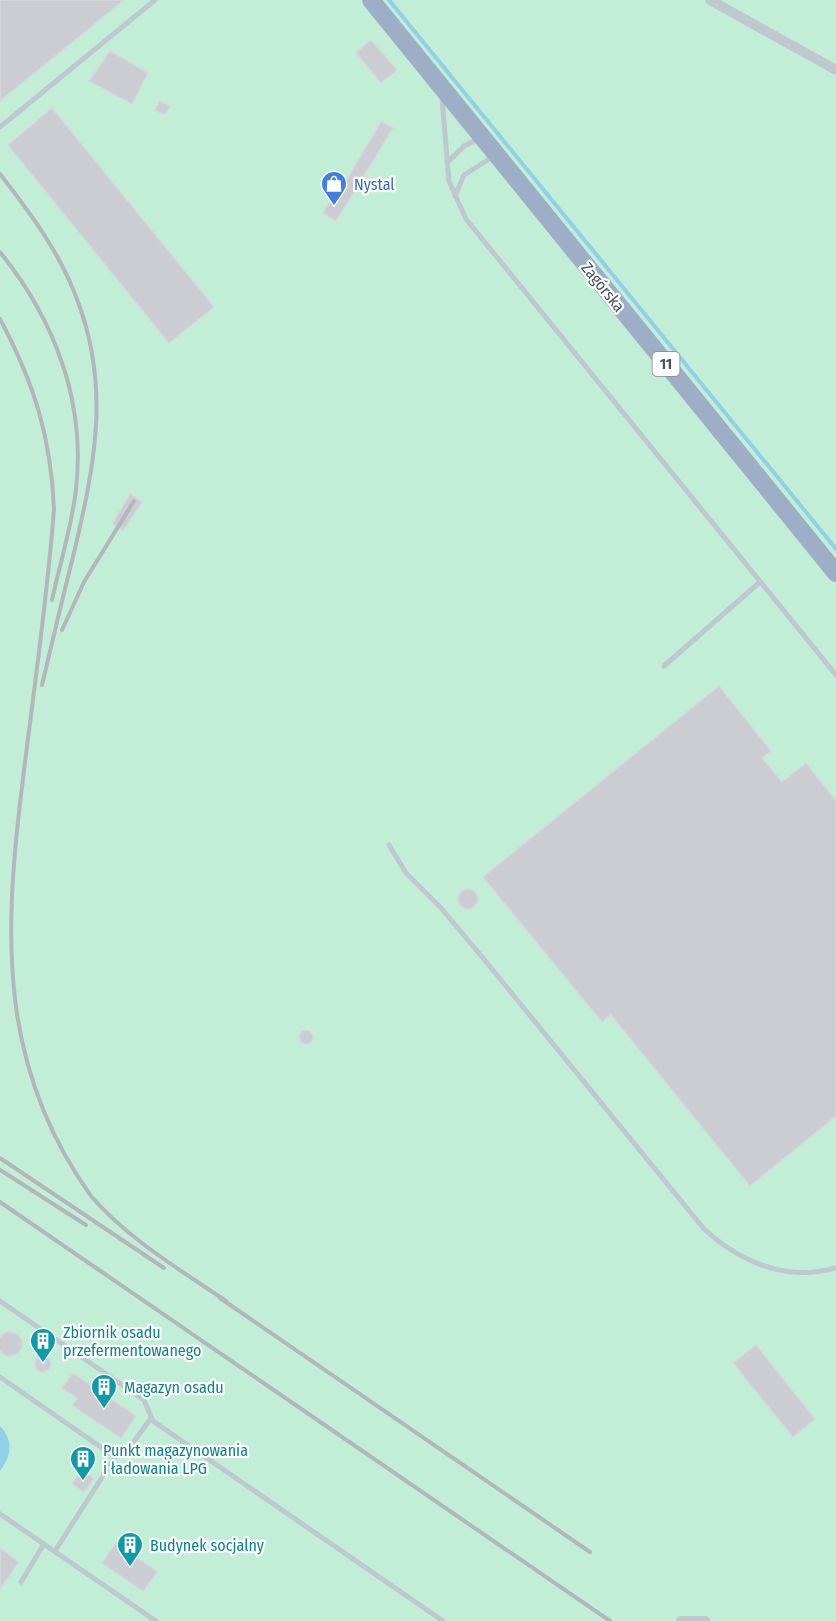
<svg xmlns="http://www.w3.org/2000/svg" width="836" height="1621" font-family="'Fira Sans Condensed',sans-serif">
	<rect width="100%" height="100%" fill="#f3f1f1"/>
	<!-- green -->
	<rect fill="#c2eed7" x="0" y="0" width="836" height="1621"/>
	<!-- water -->
	<path fill="#91d0e9" d="M0,1426C14,1440 11,1457 0,1471Z"/>
	<g fill="none" stroke-linecap="round" stroke-linejoin="round">
		<!-- stream -->
		<path stroke="#91d0e9" stroke-width="4" d="M389,0L836,549"/>
	</g>
	<!-- building -->
	<g fill="#cbcdd3" stroke="#d5d7dc" stroke-width="1.5">
		<path d="M0,0H124L0,101Z"/>
		<path d="M371,40L397,70L381,83L356,53Z"/>
		<path d="M110,51L148,73L132,104L89,81Z"/>
		<path d="M160,101L170,106L165,115L155,110Z"/>
		<path d="M52,108L214,307L169,343L8,145Z"/>
		<path d="M381,122L393,128L336,221L323,213L337,189L340,191Z"/>
		<path d="M130,494L142,502L123,531L112,524Z"/>
		<path d="M719,686L771,751L762,758L782,782L806,763L836,801V1116L750,1186L611,1015L602,1022L483,877Z"/>
		<circle cx="468" cy="899" r="10"/>
		<circle cx="306" cy="1037" r="7"/>
		<circle cx="10" cy="1344" r="12"/>
		<path d="M756,1345L815,1419L793,1437L733,1363Z"/>
		<circle cx="43" cy="1364" r="8"/>
		<path d="M73,1373L136,1416L121,1438L72,1405L77,1398L62,1388Z"/>
		<path d="M82,1470L94,1479L84,1492L72,1484Z"/>
		<path d="M116,1543L157,1572L143,1591L102,1563Z"/>
		<path d="M0,1548L19,1562L0,1589Z"/>
	</g>
	<g fill="none" stroke-linecap="round" stroke-linejoin="round">
		<!-- service -->
		<g stroke="#bfc7cf" stroke-width="5">
			<path d="M442,98L449,181L466,219L836,675"/>
			<path d="M0,127L155,0"/>
			<path d="M447,163L464,146L478,139"/>
			<path d="M455,196L464,175L494,156"/>
			<path d="M664,666L760,582"/>
			<path d="M389,845L406,873L441,908L483,958L704,1229C740,1262 787,1282 836,1268"/>
			<path d="M0,1301L144,1400L153,1421L443,1621"/>
			<path d="M0,1377L115,1457L55,1551"/>
			<path d="M115,1457L125,1454L151,1418"/>
			<path d="M0,1514L156,1621"/>
			<path d="M21,1582L44,1544"/>
		</g>
		<!-- minor -->
		<g stroke="#bfc7cf" stroke-width="10">
			<path d="M710,0L836,70"/>
			<path d="M681,1621H705"/>
		</g>
		<!-- trunk -->
		<path stroke="#9eaec6" stroke-width="18" d="M371,0L836,573"/>
		<!-- rail -->
		<g stroke="#b3b6bb" stroke-width="4">
			<path d="M0,174C31,214 61,254 78,302C111,390 94,468 73,557C62,600 52,643 42,685"/>
			<path d="M0,252C54,319 86,401 76,489C72,526 60,563 52,600"/>
			<path d="M0,319C34,383 51,437 54,509C47,602 33,695 22,787C3,939 0,1069 91,1196C128,1239 179,1269 226,1301"/>
			<path d="M62,630L84,582L134,501"/>
			<path d="M0,1158L164,1268"/>
			<path d="M0,1170L86,1225"/>
			<path d="M0,1202L610,1621"/>
			<path d="M220,1298L590,1552"/>
		</g>
	</g>
	<!-- icons -->
	<defs>
		<symbol id="shop-pin" viewBox="-11 -11 22 30"><path d="M0 17L-7.5 6A9.5 9.5 0 1 1 7.5 6Z" fill="#3f7fe0" stroke="#fff"/><path d="M-5-2.5h2.3a2.7 3.5 0 0 1 5.4 0H5L5.5 6h-11ZM-1.5-2.5h3a1.5 2.3 0 0 0-3 0Z" fill="#fff"/></symbol>
		<symbol id="building-pin" viewBox="-11 -11 22 30"><path d="M0 17L-7.5 6A9.5 9.5 0 1 1 7.5 6Z" fill="#0f9aa8" stroke="#fff"/><path d="M-4-6H4V6H1V3H-1V6H-4ZM-2.5-4.3h1.7v1.8h-1.7ZM.8-4.3h1.7v1.8H.8ZM-2.5-1h1.7V.8h-1.7ZM.8-1h1.7V.8H.8Z" fill="#fff"/></symbol>
	</defs>
	<g fill-rule="evenodd">
		<use href="#shop-pin" x="319" y="169" width="30" height="40"/>
		<use href="#building-pin" x="28" y="1326" width="30" height="40"/>
		<use href="#building-pin" x="89" y="1372" width="30" height="40"/>
		<use href="#building-pin" x="68" y="1444" width="30" height="40"/>
		<use href="#building-pin" x="115" y="1530" width="30" height="40"/>
	</g>
	<g text-anchor="middle" dominant-baseline="central" stroke-width="4.5" stroke-linejoin="round" paint-order="stroke">
		<!-- shield labels -->
		<rect fill="#fff" stroke="#80878e" stroke-width="1.5" x="652.5" y="352" width="27" height="24" rx="4.5"/>
		<g font-size="15" font-weight="bold" fill="#49535e">
			<text x="666" y="364">11</text>
		</g>
		<!-- shop labels -->
		<g font-size="16" fill="#366cbe" stroke="#fff" text-anchor="start">
			<text x="354" y="184">Nystal</text>
		</g>
		<!-- street labels -->
		<g font-size="16" fill="#49535e" stroke="#fff">
			<text transform="translate(603 287) rotate(51)">Zagórska</text>
		</g>
		<!-- culture labels -->
		<g font-size="16" fill="#0d838f" stroke="#fff" text-anchor="start">
			<text x="63" y="1332">Zbiornik osadu<tspan x="63" dy="18">przefermentowanego</tspan></text>
			<text x="124" y="1387">Magazyn osadu</text>
			<text x="103" y="1450">Punkt magazynowania<tspan x="103" dy="18">i ładowania LPG</tspan></text>
			<text x="150" y="1545">Budynek socjalny</text>
		</g>
	</g>
</svg>
